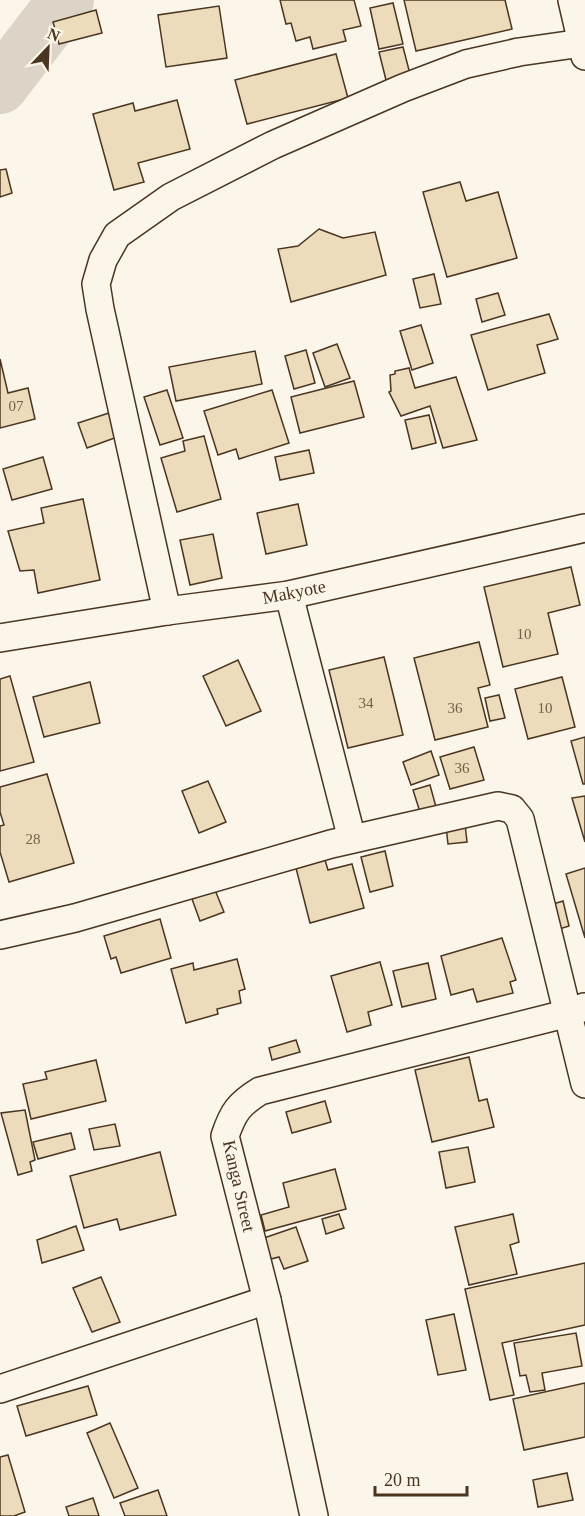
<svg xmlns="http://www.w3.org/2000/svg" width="585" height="1516" font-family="Georgia,serif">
	<rect width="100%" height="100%" fill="#fbf6e9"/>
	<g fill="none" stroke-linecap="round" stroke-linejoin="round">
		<!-- river -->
		<path stroke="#dcd4c6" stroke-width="56" d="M0,86L66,0"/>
	</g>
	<!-- building -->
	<g fill="#ecdcbc" stroke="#4a3520" stroke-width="1.5">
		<path d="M280,0H354L361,26L343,30L346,41L313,49L310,37L296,41L291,23L286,24Z"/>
		<path d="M404,0H505L512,29L416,51Z"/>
		<path d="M393,3L403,44L379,49L370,8Z"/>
		<path d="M219,6L227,58L166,67L158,15Z"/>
		<path d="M96,10L102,33L59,44L53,22Z"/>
		<path d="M403,47L410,74L386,80L379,52Z"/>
		<path d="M336,54L348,98L247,124L235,80Z"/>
		<path d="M177,100L190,149L138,163L144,182L114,190L93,114L133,103L135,111Z"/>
		<path d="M6,169L12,193L0,197V170Z"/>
		<path d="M460,182L466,201L498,192L517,258L447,277L423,192Z"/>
		<path d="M319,229L343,238L375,232L386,275L291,302L278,249L298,246Z"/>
		<path d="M434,274L441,304L420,308L413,279Z"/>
		<path d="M498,293L505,315L482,322L476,299Z"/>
		<path d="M549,314L558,339L537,345L545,373L488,390L471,335Z"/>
		<path d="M421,325L433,363L412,370L400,331Z"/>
		<path d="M337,344L350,378L325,387L313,353Z"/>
		<path d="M306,350L315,383L294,389L285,356Z"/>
		<path d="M255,351L262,384L176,401L169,367Z"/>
		<path d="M0,359L8,393L28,388L35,419L0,428Z"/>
		<path d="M409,368L415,388L456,377L477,440L443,448L430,406L401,416L389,392L391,391L390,375L395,374V371Z"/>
		<path d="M354,381L364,417L300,433L291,397Z"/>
		<path d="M167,390L183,438L160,445L144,397Z"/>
		<path d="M272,390L289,443L239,459L236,449L218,455L204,411Z"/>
		<path d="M112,412L120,436L87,448L78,423Z"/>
		<path d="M429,415L436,443L412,449L405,420Z"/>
		<path d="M204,436L221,499L177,512L161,458L185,451L183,441Z"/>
		<path d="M309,450L314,473L280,480L275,457Z"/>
		<path d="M43,457L52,489L12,500L3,469Z"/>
		<path d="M83,499L100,580L38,593L34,570L20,571L8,531L44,523L41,508Z"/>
		<path d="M298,504L307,545L266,554L257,513Z"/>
		<path d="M213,534L222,578L190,585L180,540Z"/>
		<path d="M571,567L580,605L548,613L558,654L503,667L484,587Z"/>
		<path d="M479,642L490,685L478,688L488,727L435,740L414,658Z"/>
		<path d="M384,657L403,735L348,748L329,670Z"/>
		<path d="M238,660L261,711L226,726L203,676Z"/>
		<path d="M10,676L34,762L0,771V679Z"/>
		<path d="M562,677L575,727L528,739L515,689Z"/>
		<path d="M90,682L100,723L44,737L33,697Z"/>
		<path d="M499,695L505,718L490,721L485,698Z"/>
		<path d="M585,737V784H583L571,741Z"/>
		<path d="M474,747L484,780L450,789L440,757Z"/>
		<path d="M431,751L439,775L411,785L403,762Z"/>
		<path d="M47,774L74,863L9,882L0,852V826L4,825L0,812V787Z"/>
		<path d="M208,781L226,822L199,833L182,791Z"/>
		<path d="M430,785L436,807L420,812L413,790Z"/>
		<path d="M585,796V842L572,798Z"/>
		<path d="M465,824L467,842L448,844L446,826Z"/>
		<path d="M385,851L393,886L370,892L361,857Z"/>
		<path d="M325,860L328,870L352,864L364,908L310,923L296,868Z"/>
		<path d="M585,868V938L566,874Z"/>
		<path d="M215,890L224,912L200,921L192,899Z"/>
		<path d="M563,901L569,926L556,930L550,905Z"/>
		<path d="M160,919L171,958L121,973L116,957L111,959L104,936Z"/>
		<path d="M502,938L516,980L510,982L513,993L477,1002L473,989L451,995L441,956Z"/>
		<path d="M237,959L245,989L239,991L241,1003L217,1009L218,1014L186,1023L171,969L193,963L194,970Z"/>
		<path d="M380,962L392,1005L368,1012L371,1025L347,1032L331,976Z"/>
		<path d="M428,963L436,999L402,1007L393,971Z"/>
		<path d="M296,1040L300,1052L272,1060L269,1048Z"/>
		<path d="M469,1057L479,1101L487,1099L494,1127L432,1142L415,1070Z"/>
		<path d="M96,1060L106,1101L31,1119L23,1084L47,1079L45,1072Z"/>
		<path d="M325,1101L331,1122L292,1133L286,1112Z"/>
		<path d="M25,1110L35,1160L30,1162L32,1171L18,1175L1,1113Z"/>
		<path d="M115,1124L120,1146L94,1150L89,1129Z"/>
		<path d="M71,1133L75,1149L38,1159L33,1142Z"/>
		<path d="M468,1147L475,1182L446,1188L439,1152Z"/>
		<path d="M160,1152L176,1215L120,1230L117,1219L84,1228L70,1176Z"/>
		<path d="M335,1169L346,1209L265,1231L261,1215L289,1207L283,1183Z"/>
		<path d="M339,1214L344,1228L326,1234L322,1219Z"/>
		<path d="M513,1214L519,1242L510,1245L517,1274L469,1285L455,1227Z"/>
		<path d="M76,1226L84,1250L42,1263L37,1240Z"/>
		<path d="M296,1227L308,1261L284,1269L279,1257L271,1259L264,1238Z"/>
		<path d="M585,1263V1325L502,1343L514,1395L490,1400L465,1289Z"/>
		<path d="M101,1277L120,1322L92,1332L73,1288Z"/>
		<path d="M454,1314L466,1370L438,1375L426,1320Z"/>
		<path d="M576,1333L582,1366L542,1373L545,1390L530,1392L526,1375L520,1376L514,1343Z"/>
		<path d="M585,1383V1437L524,1450L513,1399Z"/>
		<path d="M88,1386L97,1415L26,1436L17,1406Z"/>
		<path d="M110,1423L138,1488L114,1498L87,1433Z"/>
		<path d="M8,1455L25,1512L14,1516H0V1457Z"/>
		<path d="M567,1473L573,1500L538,1507L533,1480Z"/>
		<path d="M158,1490L167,1516H125L120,1503Z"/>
		<path d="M93,1498L99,1516H69L66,1507Z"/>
	</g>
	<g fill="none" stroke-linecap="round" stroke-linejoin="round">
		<defs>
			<g id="minor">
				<path d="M572,0L585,56"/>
				<path d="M289,595L352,839"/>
				<path d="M167,611L100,309L96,284L103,260L117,235L171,197L273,145L403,88L466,64L519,52L582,43"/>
				<path d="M0,638L167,611L289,595L585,528"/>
				<path d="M0,935L75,918L331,844L498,806L512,809L520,819L585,1084"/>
				<path d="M0,1389L267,1300"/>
				<path d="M314,1516L267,1300L225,1136C233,1112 239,1104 260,1091L569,1013L584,1007"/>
			</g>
		</defs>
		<!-- minor casing -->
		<use href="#minor" stroke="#4a3520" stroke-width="30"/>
		<!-- minor -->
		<use href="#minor" stroke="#fbf6e9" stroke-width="27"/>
	</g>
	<g text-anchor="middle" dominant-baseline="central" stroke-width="4.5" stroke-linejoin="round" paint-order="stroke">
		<!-- number labels -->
		<g font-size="15" fill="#725f47">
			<text x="16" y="406">07</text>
			<text x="524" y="634">10</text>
			<text x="366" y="703">34</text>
			<text x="455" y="708">36</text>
			<text x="545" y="708">10</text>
			<text x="462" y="768">36</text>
			<text x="33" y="839">28</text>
		</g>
		<!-- street labels -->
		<g font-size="18" fill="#4a3520" stroke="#fbf6e9">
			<text transform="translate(294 592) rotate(-11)">Makyote</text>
			<text transform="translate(239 1186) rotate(77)">Kanga Street</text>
		</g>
	</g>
	<!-- north arrow -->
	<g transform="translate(48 48) rotate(23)" stroke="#fbf6e9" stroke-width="4.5" paint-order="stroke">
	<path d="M0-4.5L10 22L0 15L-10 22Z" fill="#4a3520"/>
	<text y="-9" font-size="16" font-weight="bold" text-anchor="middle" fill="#4a3520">N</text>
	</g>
	<!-- scale -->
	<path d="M375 1486v9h92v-9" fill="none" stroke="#4a3520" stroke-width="3"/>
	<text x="384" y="1486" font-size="18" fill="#4a3520" stroke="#fbf6e9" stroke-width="4.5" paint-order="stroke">20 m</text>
</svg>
